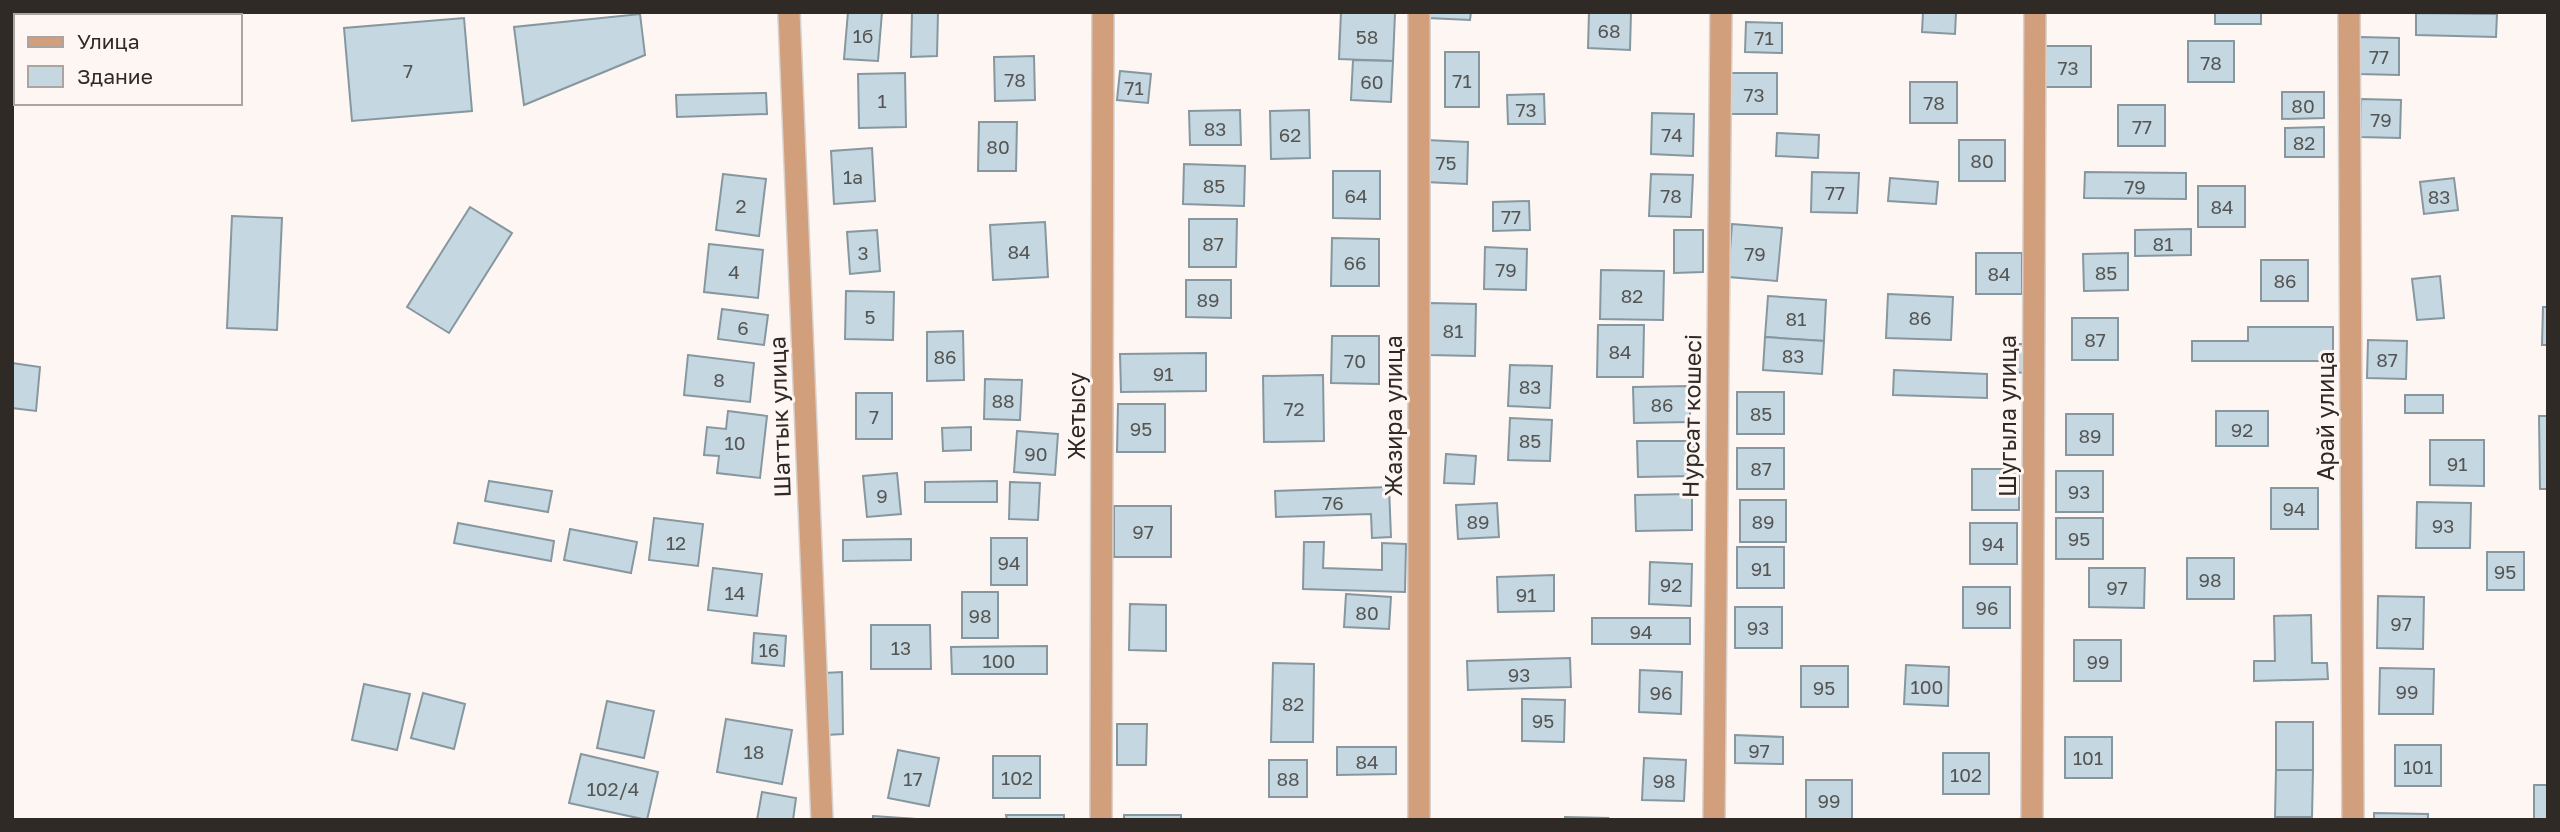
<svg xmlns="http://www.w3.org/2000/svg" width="2560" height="832" font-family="'Golos Text',sans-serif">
	<rect width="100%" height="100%" fill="#fdf6f2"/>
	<!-- building -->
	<g fill="#c5d7e0" stroke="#8697a0" stroke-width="2">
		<path d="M848,12H882L878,61L844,59Z"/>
		<path d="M912,12H938L937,56L911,57Z"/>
		<path d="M1341,12L1395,13L1393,61L1339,59Z"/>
		<path d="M1429,12H1471L1470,20L1428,18Z"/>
		<path d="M1589,12H1631L1630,50L1588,48Z"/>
		<path d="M1923,12H1956L1955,34L1922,32Z"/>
		<rect x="2215" y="12" width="46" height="12"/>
		<path d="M2416,13L2497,14L2496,37L2416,35Z"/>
		<path d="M640,14L645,55L524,105L514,27Z"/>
		<path d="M464,18L472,111L352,121L344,28Z"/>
		<path d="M1746,22L1782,23V53L1745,52Z"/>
		<path d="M2360,37L2399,38V75L2359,74Z"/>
		<rect x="2188" y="41" width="46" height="41"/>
		<rect x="2044" y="46" width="47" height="41"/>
		<rect x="1445" y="52" width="34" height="55"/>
		<path d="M1034,56L1035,100L995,101L994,57Z"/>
		<path d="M1353,60L1393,61L1391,102L1351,100Z"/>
		<path d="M1120,71L1151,74L1148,103L1117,100Z"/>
		<path d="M905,73L906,127L859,128L858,74Z"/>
		<rect x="1731" y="73" width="46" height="41"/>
		<rect x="1910" y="82" width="47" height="41"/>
		<path d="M2282,92H2324V118L2282,119Z"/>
		<path d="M766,93L767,114L677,117L676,95Z"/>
		<path d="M1544,94L1545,124H1508L1507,95Z"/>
		<path d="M2361,99L2401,100L2400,138L2360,137Z"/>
		<rect x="2118" y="105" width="47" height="41"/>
		<path d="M1240,110L1241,145H1190L1189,111Z"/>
		<path d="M1309,110L1310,158L1271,159L1270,111Z"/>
		<path d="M1652,113L1694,114L1693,156L1651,154Z"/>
		<path d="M979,122H1017L1016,171H978Z"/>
		<path d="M2324,127V157H2285V128Z"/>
		<path d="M1777,133L1819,135L1818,158L1776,156Z"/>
		<path d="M1426,140L1468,142L1467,184L1425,182Z"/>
		<rect x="1959" y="140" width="46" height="41"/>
		<path d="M872,148L875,201L834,204L831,151Z"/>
		<path d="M1184,164L1245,166L1244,206L1183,204Z"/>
		<path d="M1333,171H1380V219L1333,218Z"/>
		<path d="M1812,172L1859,173L1857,213L1811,212Z"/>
		<path d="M2085,172L2186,173V199L2084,198Z"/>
		<path d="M723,174L766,179L759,236L716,230Z"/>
		<path d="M1651,174L1693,175L1691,217L1649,216Z"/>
		<path d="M1890,178L1938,182L1936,204L1888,201Z"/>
		<path d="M2454,178L2458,210L2424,214L2420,182Z"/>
		<rect x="2198" y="186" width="47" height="41"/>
		<path d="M1529,201L1530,230L1493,231V202Z"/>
		<path d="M470,207L512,233L449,333L407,307Z"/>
		<path d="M232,216L282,218L277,330L227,328Z"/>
		<path d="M1189,219H1237L1236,267H1189Z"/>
		<path d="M1045,222L1048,277L993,280L990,225Z"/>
		<path d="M1732,224L1782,228L1777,281L1728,277Z"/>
		<path d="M2191,229V255L2135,256V230Z"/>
		<path d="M877,230L880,271L850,274L847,232Z"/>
		<path d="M1674,230H1703V272L1674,273Z"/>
		<path d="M1332,238L1379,239V286H1331Z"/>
		<path d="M709,244L763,250L758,298L704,292Z"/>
		<path d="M1485,247L1527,249L1526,290L1484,289Z"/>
		<rect x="1976" y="253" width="46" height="41"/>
		<path d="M2128,253V290L2084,291L2083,254Z"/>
		<rect x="2261" y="260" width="47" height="41"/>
		<path d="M1601,270L1664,271L1663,320L1600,319Z"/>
		<path d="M2440,276L2444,318L2417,320L2412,279Z"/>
		<path d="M1186,280H1231V318L1186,317Z"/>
		<path d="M846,291L894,292L893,340L845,339Z"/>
		<path d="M1888,294L1953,297L1951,340L1886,338Z"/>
		<path d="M1768,296L1826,300L1824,341L1765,337Z"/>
		<path d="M1430,303L1476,304L1475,356L1429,355Z"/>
		<path d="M2543,307H2548V345H2542Z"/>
		<path d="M722,309L768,315L764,345L718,339Z"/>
		<rect x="2072" y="318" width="46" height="42"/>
		<path d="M1598,325H1644L1643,377H1597Z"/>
		<path d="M2248,327H2333V361H2192V341H2248Z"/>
		<path d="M963,331L964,380L927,381V332Z"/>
		<path d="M1332,336H1379V384L1331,383Z"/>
		<path d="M1765,337L1824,341L1822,374L1763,370Z"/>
		<path d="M2368,340L2407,341L2406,379L2367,378Z"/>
		<path d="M2011,344H2028L2027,373L2010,372Z"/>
		<path d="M1206,353V391L1121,392L1120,354Z"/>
		<path d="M688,355L754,363L750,402L684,395Z"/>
		<path d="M12,363L40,367L36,411L12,408Z"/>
		<path d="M1510,365L1552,366L1550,408L1508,406Z"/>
		<path d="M1894,370L1987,374V398L1893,395Z"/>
		<path d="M1323,375L1324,441L1264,442L1263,376Z"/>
		<path d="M985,379L1022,380L1020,420L984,419Z"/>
		<path d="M1690,386V422L1634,423L1633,387Z"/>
		<rect x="1737" y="392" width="47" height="42"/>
		<rect x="856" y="393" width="36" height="46"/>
		<rect x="2405" y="395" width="38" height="18"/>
		<path d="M1118,404H1165V452H1117Z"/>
		<path d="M728,411L767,416L760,478L717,473L719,456L704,455L707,427L726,429Z"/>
		<rect x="2216" y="411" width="52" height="35"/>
		<rect x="2066" y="414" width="47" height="41"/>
		<path d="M2539,416H2548V489H2540Z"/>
		<path d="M1510,418L1552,420L1550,461L1508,460Z"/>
		<path d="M971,427V450L943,451L942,428Z"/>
		<path d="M1017,431L1058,434L1055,475L1014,472Z"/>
		<path d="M2430,440H2484V486L2430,485Z"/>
		<path d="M1637,441H1694L1695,476L1638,477Z"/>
		<rect x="1737" y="448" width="47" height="41"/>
		<path d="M1446,454L1476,456L1474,484L1444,483Z"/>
		<rect x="1972" y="469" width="47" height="41"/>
		<rect x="2056" y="471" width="47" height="41"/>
		<path d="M897,473L901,514L867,517L863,476Z"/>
		<path d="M489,481L552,491L548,512L485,501Z"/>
		<path d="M997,481V502H925V482Z"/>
		<path d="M1010,482L1040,483L1038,520L1009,519Z"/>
		<path d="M1389,487L1391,537L1372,538L1371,514L1276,517L1275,491Z"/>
		<rect x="2271" y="488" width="47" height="41"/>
		<path d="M1692,494V530L1636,531L1635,495Z"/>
		<rect x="1740" y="500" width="46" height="42"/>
		<path d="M2417,502L2471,503L2470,548H2416Z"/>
		<path d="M1497,503L1499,537L1458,539L1456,505Z"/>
		<rect x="1114" y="506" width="57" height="51"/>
		<path d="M654,518L703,524L698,566L649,560Z"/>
		<rect x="2056" y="518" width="47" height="41"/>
		<path d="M458,523L554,541L551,561L454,543Z"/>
		<rect x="1970" y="523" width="47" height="41"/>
		<path d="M570,529L637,542L631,573L564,560Z"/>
		<rect x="991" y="538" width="36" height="47"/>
		<path d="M911,539V560L843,561V540Z"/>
		<path d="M1304,542H1324L1323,568L1382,570V543L1406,544L1405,592L1303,589Z"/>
		<rect x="1737" y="547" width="47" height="41"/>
		<rect x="2487" y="552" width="37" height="38"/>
		<rect x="2187" y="558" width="47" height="41"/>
		<path d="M1650,562L1692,564L1691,606L1649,604Z"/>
		<path d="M713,568L762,574L757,616L708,610Z"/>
		<path d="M2089,568H2145L2144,608L2089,607Z"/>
		<path d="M1554,575V611L1498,612L1497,577Z"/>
		<rect x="1963" y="587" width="47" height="41"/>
		<rect x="962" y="592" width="36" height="46"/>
		<path d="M1346,594L1391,597L1389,629L1344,627Z"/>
		<path d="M2378,596L2424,597L2423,649L2377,648Z"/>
		<path d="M1130,604L1166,605V651L1129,650Z"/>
		<rect x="1735" y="607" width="47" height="41"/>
		<path d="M2311,615L2312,663H2327L2328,679L2254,681V661H2275L2274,616Z"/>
		<rect x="1592" y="618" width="98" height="26"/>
		<path d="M871,625H930L931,669H871Z"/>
		<path d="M754,633L786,636L784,666L752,663Z"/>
		<rect x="2074" y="640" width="47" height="41"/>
		<path d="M1047,646V674H952L951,647Z"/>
		<path d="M1570,658L1571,687L1468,690L1467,661Z"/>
		<path d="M1273,663L1314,664L1313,742H1271Z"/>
		<path d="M1906,665L1949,667L1948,706L1904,704Z"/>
		<rect x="1801" y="666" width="47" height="41"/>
		<path d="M2380,668L2434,669L2433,714H2379Z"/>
		<path d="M1640,670L1682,672L1681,714L1639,712Z"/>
		<path d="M842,672L843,734L826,735L824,673Z"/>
		<path d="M364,684L410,694L397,750L352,740Z"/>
		<path d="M423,693L465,704L454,749L411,738Z"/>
		<path d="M1522,699L1565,700L1564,742L1522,741Z"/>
		<path d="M607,701L654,711L644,758L597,748Z"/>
		<path d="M726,719L792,730L782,784L717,772Z"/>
		<rect x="2276" y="722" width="37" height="48"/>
		<path d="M1117,724H1147L1146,765H1117Z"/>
		<path d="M1735,735L1783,737V764L1735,763Z"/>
		<rect x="2065" y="737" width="47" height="41"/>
		<rect x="2395" y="745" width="46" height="41"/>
		<path d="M1337,747H1396V774L1337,775Z"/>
		<path d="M898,750L939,758L929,806L888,798Z"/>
		<rect x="1943" y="753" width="46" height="41"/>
		<path d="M581,754L658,772L647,820L569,803Z"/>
		<rect x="993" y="756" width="47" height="42"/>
		<path d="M1644,758L1686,760L1684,801L1642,800Z"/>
		<rect x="1269" y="760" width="38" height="37"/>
		<path d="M2276,770H2313L2312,817H2275Z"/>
		<rect x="1806" y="780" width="46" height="40"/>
		<rect x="2534" y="785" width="14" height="35"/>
		<path d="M762,792L796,798L793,820H757Z"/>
		<path d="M2374,813L2428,814V820H2374Z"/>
		<path d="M1006,815H1064V820H1007Z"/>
		<rect x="1124" y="815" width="57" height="5"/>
		<path d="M873,816L916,819V820H873Z"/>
		<path d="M1565,817L1608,818L1607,820H1565Z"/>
	</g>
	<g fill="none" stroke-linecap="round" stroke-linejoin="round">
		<defs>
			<g id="street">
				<path d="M2349,12L2353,820"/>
				<path d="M789,13L822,820"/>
				<path d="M1101,820L1103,12"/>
				<path d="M1419,820V12"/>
				<path d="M1714,820L1721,12"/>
				<path d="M2032,820L2035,12"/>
			</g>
		</defs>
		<!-- street casing -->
		<use href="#street" stroke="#d8d1cd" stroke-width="24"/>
		<!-- street -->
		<use href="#street" stroke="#d29f7c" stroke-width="21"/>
	</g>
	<g text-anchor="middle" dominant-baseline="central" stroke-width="6" stroke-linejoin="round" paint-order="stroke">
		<!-- number labels -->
		<g font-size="19" fill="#555554">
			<text x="1609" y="30">68</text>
			<text x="863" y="35">1б</text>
			<text x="1367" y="36">58</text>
			<text x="1764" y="37">71</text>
			<text x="2379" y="56">77</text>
			<text x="2211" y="62">78</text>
			<text x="2068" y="67">73</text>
			<text x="408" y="70">7</text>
			<text x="1015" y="79">78</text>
			<text x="1462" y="80">71</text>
			<text x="1372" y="81">60</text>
			<text x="1134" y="87">71</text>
			<text x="1754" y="94">73</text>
			<text x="882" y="100">1</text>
			<text x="1934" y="102">78</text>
			<text x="2303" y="105">80</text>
			<text x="1526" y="109">73</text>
			<text x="2381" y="119">79</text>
			<text x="2142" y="126">77</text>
			<text x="1215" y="128">83</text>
			<text x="1290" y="134">62</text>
			<text x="1672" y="134">74</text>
			<text x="2304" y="142">82</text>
			<text x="998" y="146">80</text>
			<text x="1982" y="160">80</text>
			<text x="1446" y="162">75</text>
			<text x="853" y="176">1а</text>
			<text x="1214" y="185">85</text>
			<text x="2135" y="186">79</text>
			<text x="1835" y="192">77</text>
			<text x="1356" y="195">64</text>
			<text x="1671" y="195">78</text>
			<text x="2439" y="196">83</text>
			<text x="741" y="205">2</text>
			<text x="2222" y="206">84</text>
			<text x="1511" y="216">77</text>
			<text x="1213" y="243">87</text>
			<text x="2163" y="243">81</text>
			<text x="1019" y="251">84</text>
			<text x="863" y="252">3</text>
			<text x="1755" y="253">79</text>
			<text x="1355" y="262">66</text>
			<text x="1506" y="269">79</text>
			<text x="734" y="271">4</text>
			<text x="2106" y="272">85</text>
			<text x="1999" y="273">84</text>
			<text x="2285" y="280">86</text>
			<text x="1632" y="295">82</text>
			<text x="1208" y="299">89</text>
			<text x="870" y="316">5</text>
			<text x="1920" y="317">86</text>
			<text x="1796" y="318">81</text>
			<text x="743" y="327">6</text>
			<text x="1453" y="330">81</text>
			<text x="2095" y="339">87</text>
			<text x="1620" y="351">84</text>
			<text x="1793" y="355">83</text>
			<text x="945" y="356">86</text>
			<text x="2387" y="359">87</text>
			<text x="1355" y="360">70</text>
			<text x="1163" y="373">91</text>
			<text x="719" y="379">8</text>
			<text x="1530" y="386">83</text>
			<text x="1003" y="400">88</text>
			<text x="1662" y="404">86</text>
			<text x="1294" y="408">72</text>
			<text x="1761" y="413">85</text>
			<text x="874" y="416">7</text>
			<text x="1141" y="428">95</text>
			<text x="2242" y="429">92</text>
			<text x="2090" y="435">89</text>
			<text x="1530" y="440">85</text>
			<text x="735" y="442">10</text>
			<text x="1036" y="453">90</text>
			<text x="2457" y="463">91</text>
			<text x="1761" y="468">87</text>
			<text x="2079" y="491">93</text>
			<text x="882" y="495">9</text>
			<text x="1333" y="502">76</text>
			<text x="2294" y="508">94</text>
			<text x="1478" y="521">89</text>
			<text x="1763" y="521">89</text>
			<text x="2443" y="525">93</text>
			<text x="1143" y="531">97</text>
			<text x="2079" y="538">95</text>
			<text x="676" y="542">12</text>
			<text x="1993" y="543">94</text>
			<text x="1009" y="562">94</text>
			<text x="1761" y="568">91</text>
			<text x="2505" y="571">95</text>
			<text x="2210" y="579">98</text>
			<text x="1671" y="584">92</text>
			<text x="2117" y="587">97</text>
			<text x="735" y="592">14</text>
			<text x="1526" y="594">91</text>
			<text x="1987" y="607">96</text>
			<text x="1367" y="612">80</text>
			<text x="980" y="615">98</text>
			<text x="2401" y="623">97</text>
			<text x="1758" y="627">93</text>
			<text x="1641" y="631">94</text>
			<text x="901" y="647">13</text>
			<text x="769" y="649">16</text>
			<text x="999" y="660">100</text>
			<text x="2098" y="661">99</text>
			<text x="1519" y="674">93</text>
			<text x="1927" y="686">100</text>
			<text x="1824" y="687">95</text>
			<text x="2407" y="691">99</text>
			<text x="1661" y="692">96</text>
			<text x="1293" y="703">82</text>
			<text x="1543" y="720">95</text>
			<text x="1759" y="750">97</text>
			<text x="754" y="751">18</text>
			<text x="2088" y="757">101</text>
			<text x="1367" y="761">84</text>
			<text x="2418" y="766">101</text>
			<text x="1966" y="774">102</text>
			<text x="1017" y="777">102</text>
			<text x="913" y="778">17</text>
			<text x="1288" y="778">88</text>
			<text x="1664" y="780">98</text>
			<text x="613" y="788">102/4</text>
			<text x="1829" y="800">99</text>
		</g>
		<!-- street labels -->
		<g font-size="23" fill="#302a26" stroke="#fdf6f2">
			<text transform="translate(1076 416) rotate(-90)">Жетысу</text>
			<text transform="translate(1393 416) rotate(-90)">Жазира улица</text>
			<text transform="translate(1691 416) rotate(-89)">Нурсат кошесi</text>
			<text transform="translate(2007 416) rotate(-90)">Шугыла улица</text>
			<text transform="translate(2325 416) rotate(-90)">Арай улица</text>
			<text transform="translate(779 417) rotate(-92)">Шаттык улица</text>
		</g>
	</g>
	<!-- border -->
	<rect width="2560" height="832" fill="none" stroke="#302a26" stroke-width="28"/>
	<!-- legend -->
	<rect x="14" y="14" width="228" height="91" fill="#fdf6f2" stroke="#aba4a0" stroke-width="2"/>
	<rect x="28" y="37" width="35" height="10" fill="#d29f7c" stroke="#aba4a0" stroke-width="2"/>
	<text x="77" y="49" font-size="21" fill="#302a26">Улица</text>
	<rect x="28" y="66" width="35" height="21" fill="#c5d7e0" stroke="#aba4a0" stroke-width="2"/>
	<text x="77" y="84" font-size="21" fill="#302a26">Здание</text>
</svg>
